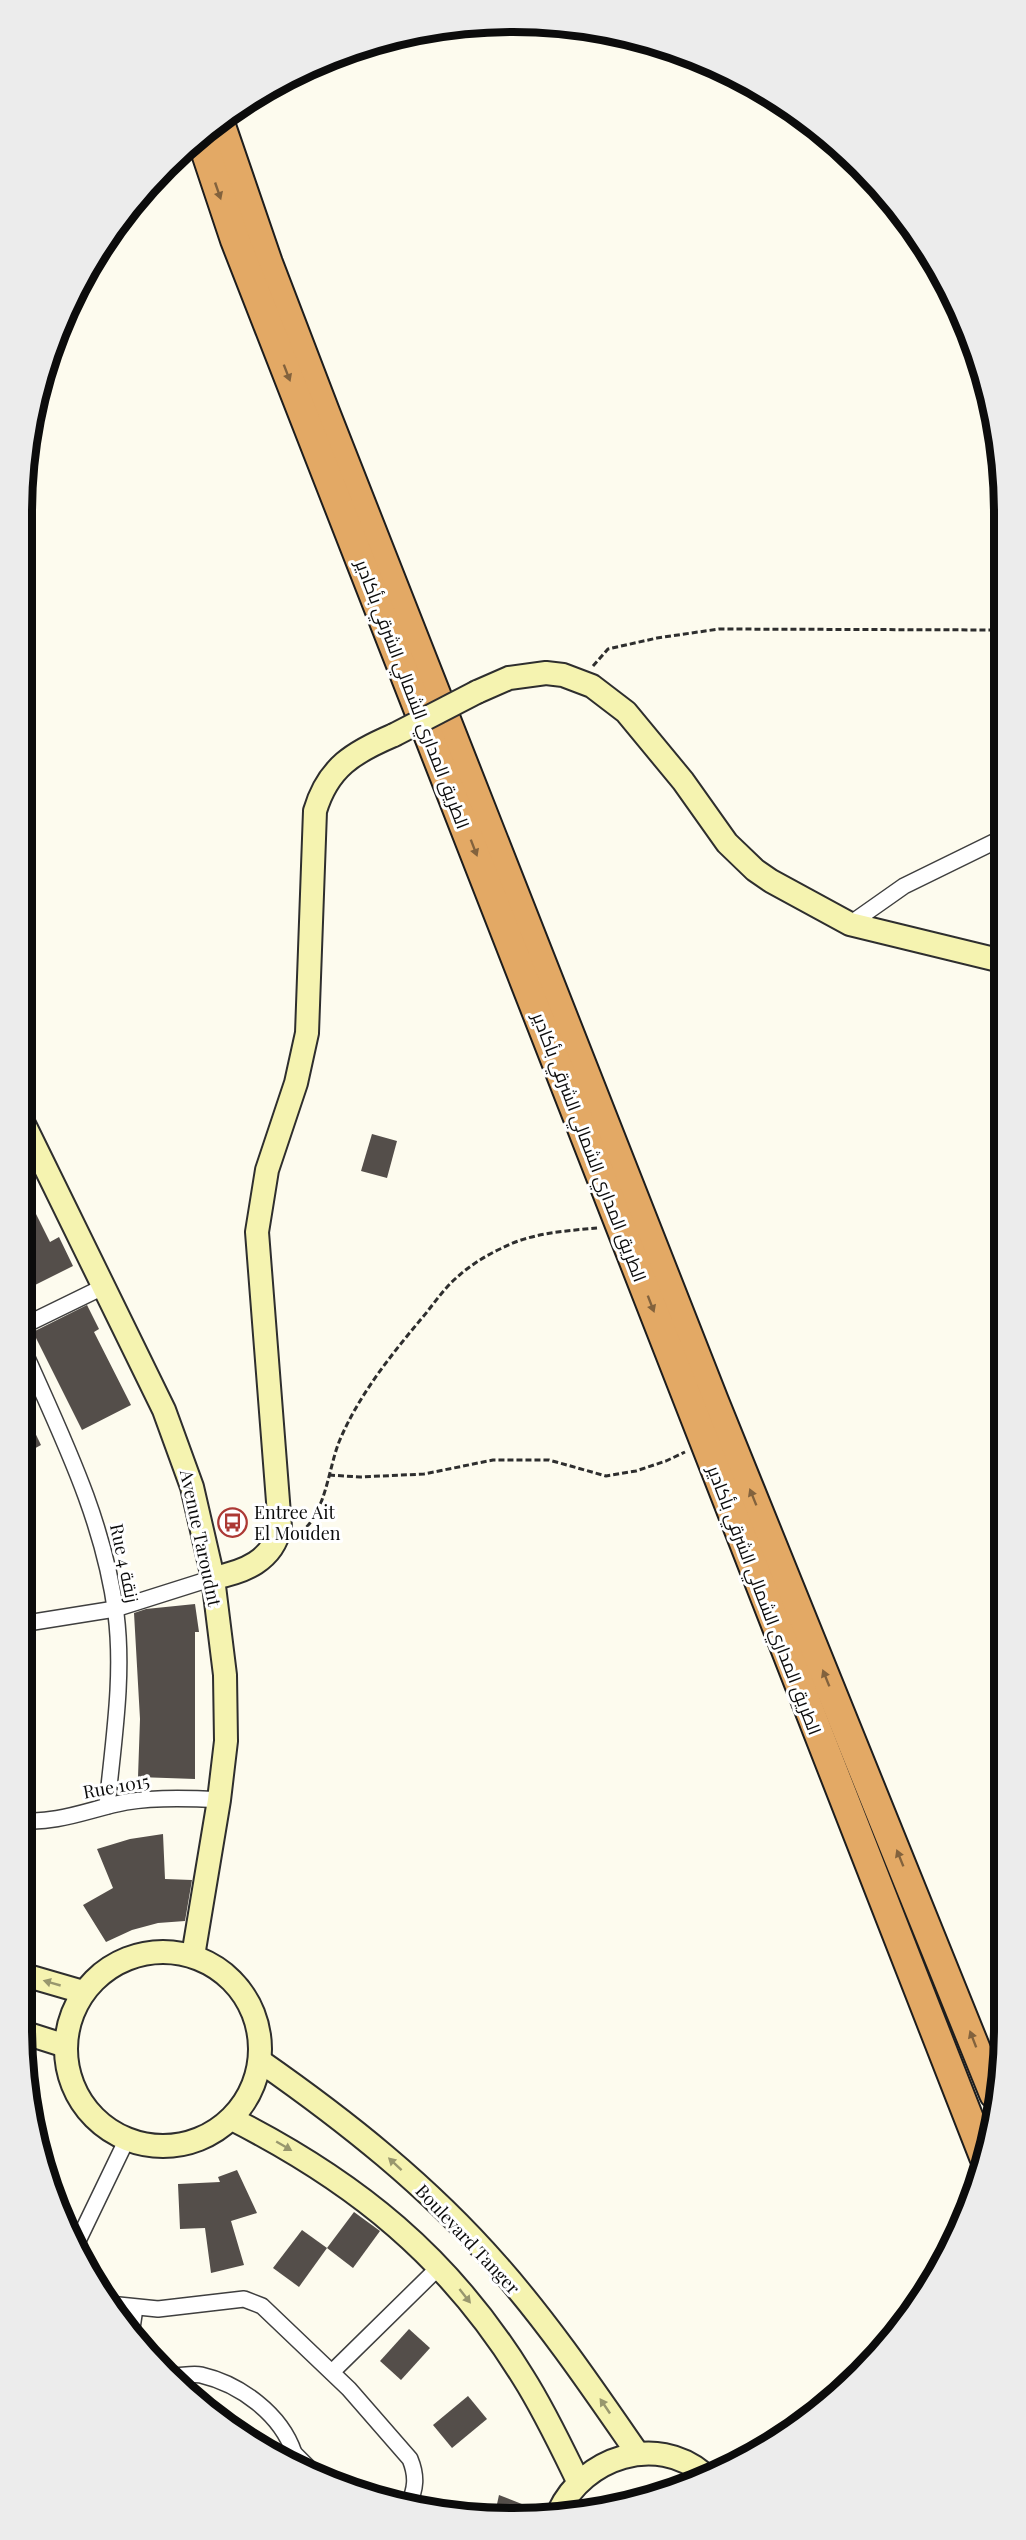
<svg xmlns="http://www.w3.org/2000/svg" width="1026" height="2540" font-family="'Playfair Display',Cairo,serif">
	<rect width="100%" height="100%" fill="#fdfbee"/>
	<!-- building -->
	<g fill="#544e4a">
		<path d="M372,1134L397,1141L387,1178L361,1171Z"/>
		<path d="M21,1184L50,1242L59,1237L73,1266L21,1292Z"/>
		<path d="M87,1305L99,1329L94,1332L131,1405L82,1430L33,1332Z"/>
		<path d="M21,1404L41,1445L21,1456Z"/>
		<path d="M195,1604L199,1632H195V1779L138,1777L140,1719L134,1613L146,1609Z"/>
		<path d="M163,1834L165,1879L192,1880L185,1921L158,1923L132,1930L106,1942L83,1905L113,1888L97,1849L130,1839Z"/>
		<path d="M237,2170L257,2213L231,2221L244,2265L211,2273L205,2228L180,2229L178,2184L220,2182L218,2177Z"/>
		<path d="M354,2212L380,2231L353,2268L327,2248Z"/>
		<path d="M302,2230L327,2248L299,2287L273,2268Z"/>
		<path d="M409,2329L430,2348L401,2380L380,2361Z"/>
		<path d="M468,2396L487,2419L452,2448L433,2425Z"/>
		<path d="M499,2495L542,2512L495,2513Z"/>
	</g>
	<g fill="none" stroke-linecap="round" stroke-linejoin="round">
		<defs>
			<g id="street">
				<path d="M1002,883V904"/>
				<path d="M850,924L904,886L1002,838"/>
				<path d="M21,1327L105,1286"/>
				<path d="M21,1344C60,1433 103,1516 116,1614C124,1677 113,1743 107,1806"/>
				<path d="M21,1624L115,1609L213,1578"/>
				<path d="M21,1663V1725"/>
				<path d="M21,1820C55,1825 93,1808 126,1802C157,1797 188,1798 219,1800"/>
				<path d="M75,2247L127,2139"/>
				<path d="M109,2304L158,2309L244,2299L262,2306L349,2389L410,2459C417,2476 416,2489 408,2505"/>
				<path d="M131,2335L135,2308"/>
				<path d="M332,2372L439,2267"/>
				<path d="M173,2376C182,2376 193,2373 201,2375C240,2384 281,2414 294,2453L281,2459"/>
				<path d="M294,2453L316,2475"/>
			</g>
			<g id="secondary">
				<path d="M477,692L509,678L546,673L563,675L592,686L626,712L683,781L727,843L755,870L771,881L850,924L1002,961"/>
				<path d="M21,1118L164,1410L192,1487L213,1578L225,1675L226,1741L219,1800L193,1956"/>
				<path d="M213,1578C244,1572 273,1561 280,1527L257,1232L267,1170L296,1083L307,1033L315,811C328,767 354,752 394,735"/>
				<circle cx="163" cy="2049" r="97"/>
				<path d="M21,1974L83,1992"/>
				<path d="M22,2032L66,2046"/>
				<path d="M260,2061C346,2121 428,2186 497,2265C549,2324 593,2389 638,2454"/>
				<path d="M232,2119C356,2182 449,2257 523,2377C544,2410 561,2446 578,2481"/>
				<path d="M559,2511C584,2458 656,2433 704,2474"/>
			</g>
			<g id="highway">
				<path d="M219,120L268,263L325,412L714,1401L994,2094"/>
				<path d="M200,135L235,240L984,2157"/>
			</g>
		</defs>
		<!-- street casing -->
		<use href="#street" stroke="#3f3f3f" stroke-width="18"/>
		<!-- secondary casing -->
		<use href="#secondary" stroke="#2e2e2e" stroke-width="26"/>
		<!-- highway casing -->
		<use href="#highway" stroke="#1d1d1d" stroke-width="32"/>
		<!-- path -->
		<g stroke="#2e2e2e" stroke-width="3" stroke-dasharray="6 3" stroke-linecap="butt">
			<path d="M593,666L608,649L657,638L719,629L1001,630"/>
			<path d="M329,1475L360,1477L424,1474L493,1460H549L606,1476L636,1471L666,1461L685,1452"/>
			<path d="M300,1533C326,1513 328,1470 339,1442C358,1396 391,1355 422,1318C433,1305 442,1291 455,1279C468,1267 483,1257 500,1249C530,1233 564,1231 597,1228"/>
		</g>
		<!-- street -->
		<use href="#street" stroke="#fff" stroke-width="15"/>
		<!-- secondary -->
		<use href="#secondary" stroke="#f5f3b0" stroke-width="22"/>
		<!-- highway -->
		<use href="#highway" stroke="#e3a965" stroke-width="28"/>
		<defs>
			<path id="secondary-bridge" d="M394,735L477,692"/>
		</defs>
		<!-- secondary-bridge casing -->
		<use href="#secondary-bridge" stroke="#2e2e2e" stroke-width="26" stroke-linecap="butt"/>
		<!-- secondary-bridge -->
		<use href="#secondary-bridge" stroke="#f5f3b0" stroke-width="22"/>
	</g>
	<!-- one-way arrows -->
	<defs><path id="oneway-solid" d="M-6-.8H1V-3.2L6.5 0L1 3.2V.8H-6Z" transform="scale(1.5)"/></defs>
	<g fill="#82623d">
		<use href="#oneway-solid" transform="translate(218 191) rotate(71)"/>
		<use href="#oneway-solid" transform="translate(287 373) rotate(69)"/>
		<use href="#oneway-solid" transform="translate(474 848) rotate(69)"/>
		<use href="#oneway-solid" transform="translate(651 1304) rotate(69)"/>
		<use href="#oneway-solid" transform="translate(753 1497) rotate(-112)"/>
		<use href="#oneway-solid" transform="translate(826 1678) rotate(-112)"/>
		<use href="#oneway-solid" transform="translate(900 1858) rotate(-112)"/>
		<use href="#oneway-solid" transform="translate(973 2039) rotate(-111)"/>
	</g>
	<g fill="#98976e">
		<use href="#oneway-solid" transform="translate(52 1983) rotate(-164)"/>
		<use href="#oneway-solid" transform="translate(284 2146) rotate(30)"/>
		<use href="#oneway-solid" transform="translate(395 2164) rotate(-137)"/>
		<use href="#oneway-solid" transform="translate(465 2296) rotate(52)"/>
		<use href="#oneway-solid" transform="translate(605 2406) rotate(-124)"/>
	</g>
	<!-- icons -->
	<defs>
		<symbol id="bus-ring" viewBox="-11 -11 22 22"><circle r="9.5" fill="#fff" stroke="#ac3935" stroke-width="1.5"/><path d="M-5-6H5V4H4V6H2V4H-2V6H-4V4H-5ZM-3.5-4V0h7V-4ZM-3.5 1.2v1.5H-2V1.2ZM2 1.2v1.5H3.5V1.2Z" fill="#ac3935"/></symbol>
	</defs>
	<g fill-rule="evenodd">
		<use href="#bus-ring" x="216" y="1506" width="33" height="33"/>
	</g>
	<g text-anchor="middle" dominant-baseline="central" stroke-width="6" stroke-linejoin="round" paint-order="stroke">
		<!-- street labels -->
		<g font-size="18" fill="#0c0c0c" stroke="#fff">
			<text transform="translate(413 694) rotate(69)">الطريق المداري الشمالي الشرقي بأكادير</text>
			<text transform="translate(590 1147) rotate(69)">الطريق المداري الشمالي الشرقي بأكادير</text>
			<text transform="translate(201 1538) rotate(78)">Avenue Taroudnt</text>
			<text transform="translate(125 1563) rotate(78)">Rue 4 زنقة</text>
			<text transform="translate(765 1600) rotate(69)">الطريق المداري الشمالي الشرقي بأكادير</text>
			<text transform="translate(116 1786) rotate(-10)">Rue 1015</text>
			<text transform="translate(468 2239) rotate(47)">Boulevard Tanger</text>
		</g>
		<!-- poi labels -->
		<g font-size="18" fill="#0c0c0c" stroke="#fff" text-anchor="start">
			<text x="254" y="1512">Entree Ait<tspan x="254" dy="21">El Mouden</tspan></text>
		</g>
	</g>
	<!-- crop -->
	<path d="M0 0H1026V2540H0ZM513 32H513A481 481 0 0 1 994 513V2027A481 481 0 0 1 513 2508H513A481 481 0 0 1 32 2027V513A481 481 0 0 1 513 32Z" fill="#ececec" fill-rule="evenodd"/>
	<path fill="none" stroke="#0c0c0c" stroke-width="8" d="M513 32H513A481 481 0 0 1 994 513V2027A481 481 0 0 1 513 2508H513A481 481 0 0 1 32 2027V513A481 481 0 0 1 513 32Z"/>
</svg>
